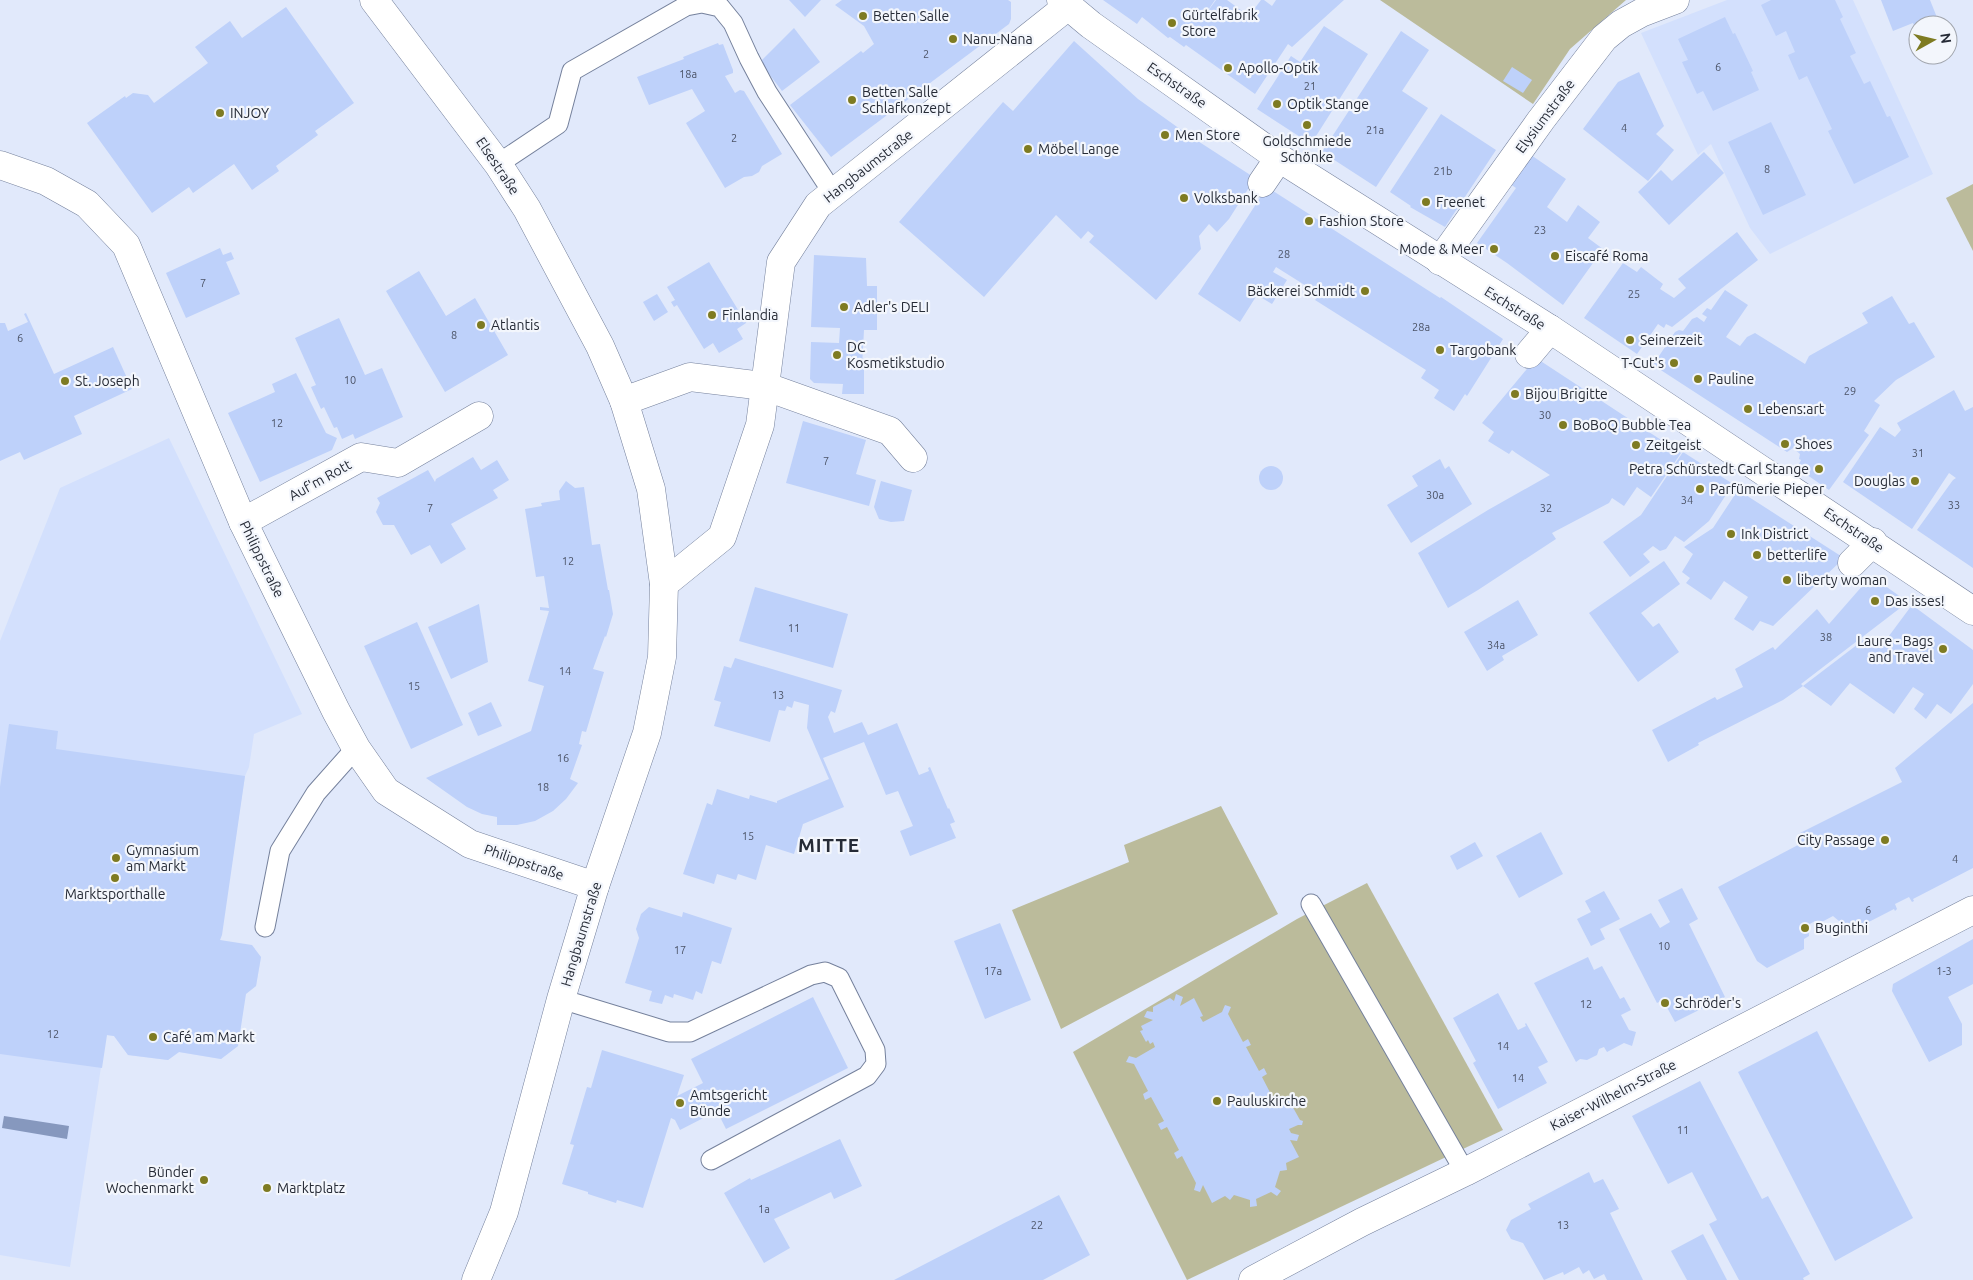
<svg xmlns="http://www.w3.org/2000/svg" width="1973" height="1280" font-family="Ubuntu,sans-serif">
	<rect width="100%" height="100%" fill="#e1e9fb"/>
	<!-- built -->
	<g fill="#d3e0fd">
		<path d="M1727,0H1853L1933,174L1770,254L1750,228L1711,144L1698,155L1641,33Z"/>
		<path d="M169,438L302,714L254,734L249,767L245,776L220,940L261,957L256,986L245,994L238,1046L221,1059L179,1052L168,1060L128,1055L114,1036L106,1035L70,1267L0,1255V641L60,488Z"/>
	</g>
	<!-- green -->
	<g fill="#bbbb9b">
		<path d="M1380,0H1626L1570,49L1533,104Z"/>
		<path d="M1973,184V251L1946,198Z"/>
		<path d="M1221,806L1278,914L1061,1029L1012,910L1129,862L1124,845Z"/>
		<path d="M1367,883L1503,1130L1187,1280L1073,1052L1297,919Z"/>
	</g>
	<!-- water -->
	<path fill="#8698be" d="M4,1116L69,1126L67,1139L2,1128Z"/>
	<!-- building -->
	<g fill="#bed1fa">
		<path d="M789,0H821L805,17Z"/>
		<path d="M842,0H1008L1011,2V19L1009,24L831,157L790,105L861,51L863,53L874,44L864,26L835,5Z"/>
		<path d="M1103,0H1215L1202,19L1216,0H1227L1249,16L1261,0H1264L1272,6L1276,0H1344L1292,47L1288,44L1255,94L1186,45L1184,47L1170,37L1168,38L1142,17L1137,24Z"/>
		<path d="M1771,0H1835L1843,17L1840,19L1856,53L1850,56L1864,84L1870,81L1887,117L1890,116L1909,157L1854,184L1828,131L1832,129L1807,76L1799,80L1788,55L1795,52L1786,31L1776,36L1761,5Z"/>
		<path d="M1881,0H1930L1940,25H1918V34L1913,23L1893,31Z"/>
		<path d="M286,7L354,103L315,131L318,135L276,166L279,171L252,190L234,164L193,193L189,187L152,213L87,123L125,96L126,98L133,93L148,95L154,103L208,63L195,47L230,21L242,38Z"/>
		<path d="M1725,17L1733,34L1735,33L1753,71L1751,72L1759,90L1713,111L1703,91L1697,94L1682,62L1688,60L1678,39Z"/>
		<path d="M1324,26L1368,54L1311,144L1257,109L1291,56L1300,62Z"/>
		<path d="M794,28L820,62L782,91L760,62Z"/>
		<path d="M1401,31L1429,50L1402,91L1428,108L1376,187L1322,152Z"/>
		<path d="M1074,41L1138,99L1187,134L1255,178L1229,219L1217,232L1209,224L1199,236L1201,249L1156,300L1089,242L1094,236L1088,231L1081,239L1056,215L984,297L899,222L1003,102L1013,111Z"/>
		<path d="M718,43L719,45L723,44L733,70V73L725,76L735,93L740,90L744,91L782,154L762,166L759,172L752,176L744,177L725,188L686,123L705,111L692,89L649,105L637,77L684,59L683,57Z"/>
		<path d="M1512,67L1532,80L1523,93L1503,81Z"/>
		<path d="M1639,72L1664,126L1656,134L1674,150L1648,181L1583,129L1618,82Z"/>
		<path d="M1441,114L1496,150L1445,227L1410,207L1411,206L1390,192Z"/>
		<path d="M1771,122L1806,195L1763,215L1728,142Z"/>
		<path d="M1704,152L1724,173L1669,225L1638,192L1661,170L1672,181Z"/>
		<path d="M1531,155L1566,179L1547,207L1567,222L1578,205L1600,222L1588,238L1603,249L1563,305L1507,263L1477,243L1516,188L1510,184Z"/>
		<path d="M1267,187L1440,298L1441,297L1503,339L1467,396L1465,394L1454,411L1434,398L1439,390L1421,378L1426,370L1315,300L1319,294L1276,267L1273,272L1287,280L1272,304L1257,295L1240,322L1198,294Z"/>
		<path d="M1737,232L1758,260L1672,327L1666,324L1664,328L1658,324L1637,354L1584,318L1623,263L1637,272L1641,267L1663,284L1660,289L1674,298L1686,288L1678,279Z"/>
		<path d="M220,248L223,255L231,252L234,259L226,262L240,294L186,318L166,273Z"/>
		<path d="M814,255L866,258L867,286H877V330H864L862,367H864V394H842L843,384L814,383L810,379L811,342L839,343L840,328L811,327Z"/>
		<path d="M709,262L746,323L737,329L743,339L719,353L713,343L704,349L677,305L674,307L671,302L675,300L667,287Z"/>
		<path d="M419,271L446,316L475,298L508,355L445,392L386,291Z"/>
		<path d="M1725,290L1748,305L1726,337L1740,346L1747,337L1755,333L1805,364L1809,356L1868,323L1862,313L1892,296L1909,324L1914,322L1935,357L1896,380L1874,401L1880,405L1864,431L1869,435L1829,490L1797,468L1801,460L1799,459L1800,454L1793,448L1787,452L1653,365L1675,332L1679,330L1683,331L1692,319L1697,317L1704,322L1707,317L1702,314L1707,308L1711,310Z"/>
		<path d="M657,294L668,312L654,321L643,302Z"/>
		<path d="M26,313L54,374L113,347L132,389L74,416L82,434L24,460L20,452L0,461V323H5L8,331L28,322L24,314Z"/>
		<path d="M339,318L365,375L382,368L403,417L355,439L353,434L342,439L337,427L334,428L324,407L321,409L311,387L316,385L295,338Z"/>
		<path d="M1536,358L1681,453L1651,497L1637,487L1624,506L1612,498L1609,503L1552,533L1556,539L1478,590L1448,608L1418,553L1488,510L1550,475L1516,453L1512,450L1509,454L1488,441L1494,432L1482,423Z"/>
		<path d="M296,373L326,433L337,438L332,450L260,482L228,413L275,392L272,384Z"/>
		<path d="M1954,390L1965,411L1973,407V568L1917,530L1953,480L1956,478L1949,473L1912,529L1843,482L1880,427L1895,437L1901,430L1897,423Z"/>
		<path d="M803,421L866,440L856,474L876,480L869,506L786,483Z"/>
		<path d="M1683,452L1733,484L1709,521L1684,542L1675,536L1666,549L1660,551L1653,546L1643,554L1650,562L1630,577L1603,542L1641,515Z"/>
		<path d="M473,457L481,470L497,460L509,480L493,490L498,498L451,524L466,549L441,564L430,545L411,555L394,525H383L376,512L380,503L377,498L428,470L435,482L436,479Z"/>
		<path d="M1440,459L1445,469L1449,466L1472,504L1411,543L1387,505L1418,486L1412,476Z"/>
		<circle cx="1271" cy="478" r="12"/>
		<path d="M566,481L575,488L584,487L592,545L600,544L608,590H609L613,614L606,637L605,636L593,669L604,672L586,732L582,731L579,744L582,745L570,779L578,783L566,799L553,811L535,821L517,825H497V817L482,814L467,807L426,778L531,731L544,686L528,681L549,611L540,610V607L549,608L544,576L536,577L525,509L542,506L541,503L560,500L559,491Z"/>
		<path d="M881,481L912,490L904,521L891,522L879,519L874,507Z"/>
		<path d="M1738,490L1844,558L1773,626L1760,621L1753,631L1734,619L1748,597L1724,581L1711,600L1686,583L1690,578L1682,572L1693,554L1684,547L1713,528Z"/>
		<path d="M1664,561L1680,584L1641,613L1653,627L1659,623L1679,652L1638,682L1589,613Z"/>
		<path d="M1871,576L1908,602L1801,684L1803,686L1783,700L1698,743L1699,745L1668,762L1652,730L1715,697L1717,700L1743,687L1735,669L1773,647L1775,650L1817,609L1829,624Z"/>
		<path d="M755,587L848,614L833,668L739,641Z"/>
		<path d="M1518,600L1538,635L1502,656L1504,660L1487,671L1464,632Z"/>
		<path d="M479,604L488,662L451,679L428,627Z"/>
		<path d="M1912,605L1973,650V684L1951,714L1937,704L1926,719L1914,709L1924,694L1913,687L1894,714L1850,683L1831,706L1803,686L1866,638L1880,648Z"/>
		<path d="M417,622L463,725L411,749L364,646Z"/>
		<path d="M735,658L842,690L835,713L831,711L828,717L834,733L862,722L868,735L897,723L919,775L929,771L928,768L930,767L948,809L949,808L955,822L950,824L956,838L910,856L900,831L913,826L898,791L886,795L864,742L823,758L844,807L803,824L794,854L766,845L756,880L738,874L736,880L717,874L714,884L683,874L707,803L712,805L717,789L749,799L750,795L777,803V801L829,779L807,728L809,705L794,701L792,708L787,706L785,711L779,710L770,742L714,726L721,702L714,700L724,666L731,668Z"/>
		<path d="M491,702L502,726L478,736L468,713Z"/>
		<path d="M1973,703V868L1913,899L1914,901L1912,902L1909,897L1895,904L1897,909L1895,911L1894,909L1861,926L1854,922L1846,927L1833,916L1818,924L1815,921L1808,925L1809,936L1804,939V949L1767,968L1757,961L1718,887L1798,845V834L1902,782L1895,768Z"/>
		<path d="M9,724L58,731L56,749L245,776L222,935L220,940L252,945L261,957L256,986L246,994L238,1046L221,1059L179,1052L168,1060L128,1055L114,1036L107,1035L102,1068L0,1054V787Z"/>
		<path d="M1541,832L1563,874L1519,898L1496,856Z"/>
		<path d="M1475,842L1483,856L1457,870L1450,856Z"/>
		<path d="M1682,888L1698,919L1689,924L1725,997L1675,1022L1663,1000L1657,1003L1619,929L1651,913L1660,928L1670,922L1658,900Z"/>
		<path d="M1604,891L1620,919L1600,929L1605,939L1591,946L1577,919L1591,912L1585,901Z"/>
		<path d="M649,907L682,917L683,912L732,928L721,964L712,961L702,994L696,991L693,1000L674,994L673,998L665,995L662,1004L649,1001L652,991L625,983L639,938L636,929L641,914Z"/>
		<path d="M1000,923L1031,1000L985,1019L954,941Z"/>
		<path d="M1973,939V984L1948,997L1962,1024V1045L1929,1062L1892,991L1893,984Z"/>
		<path d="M1588,957L1594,970L1602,966L1620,999L1624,997L1631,1010L1621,1015L1629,1030L1636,1032L1632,1046L1624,1043L1607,1052L1604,1047L1599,1049L1597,1055L1587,1060L1580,1059L1576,1062L1534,983Z"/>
		<path d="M1498,993L1518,1030L1526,1026L1525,1024L1526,1023L1548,1062L1538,1067L1547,1083L1498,1109L1473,1063L1476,1061L1453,1018Z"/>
		<path d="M1176,994L1183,997L1180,1006L1194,998L1203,1016L1200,1017L1203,1022L1222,1012L1225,1005L1231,1007L1228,1014L1243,1042L1248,1039L1251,1045L1246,1047L1259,1071L1264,1068L1267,1074L1262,1077L1274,1100L1279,1097L1282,1103L1277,1106L1278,1108L1287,1103L1288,1099L1292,1101L1291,1104L1300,1120L1303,1121L1302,1125H1298L1289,1129L1291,1133L1299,1135L1297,1141L1290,1140L1299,1157L1286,1163L1287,1170L1280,1171L1275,1187L1281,1191L1277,1196L1271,1192L1256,1199L1257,1206L1250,1207V1200L1234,1195L1230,1200L1225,1196L1212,1203L1203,1185L1200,1192L1194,1190L1196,1183L1182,1156L1177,1159L1174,1153L1179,1150L1167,1127L1161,1130L1158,1124L1164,1121L1151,1097L1145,1100L1143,1094L1148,1091L1134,1064L1126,1062L1129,1056L1136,1058L1155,1047L1153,1042L1150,1044L1148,1040L1146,1042L1140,1031L1143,1030L1141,1026L1153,1020L1144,1017L1147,1011L1153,1012V1007L1170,998L1174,1001Z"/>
		<path d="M813,997L848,1068L726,1129L717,1111L680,1130L675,1120L671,1118L643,1208L617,1200L616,1203L588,1194V1192L562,1184L574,1145L570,1144L587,1087L591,1088L602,1050L684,1075L677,1096L703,1083L691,1059Z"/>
		<path d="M1817,1031L1913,1218L1835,1261L1738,1072Z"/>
		<path d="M1700,1081L1762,1199L1768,1196L1810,1274L1803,1278L1804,1280H1739L1709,1224L1717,1220L1692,1172L1668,1184L1632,1116Z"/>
		<path d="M840,1139L862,1186L834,1199L831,1192L774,1219L790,1248L764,1263L724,1193L750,1178L751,1180Z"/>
		<path d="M1589,1172L1594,1183L1603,1179L1619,1209L1610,1213L1643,1280H1607L1604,1274L1594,1279L1589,1270L1583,1274L1579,1267L1564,1275L1563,1272L1544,1280L1523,1243L1511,1239L1506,1230L1511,1220L1531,1209L1528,1204Z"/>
		<path d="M1059,1195L1090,1255L1043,1280H894Z"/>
		<path d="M1703,1234L1727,1280H1687L1671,1251Z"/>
	</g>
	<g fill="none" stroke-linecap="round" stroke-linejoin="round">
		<defs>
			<g id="lane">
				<path d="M498,164L558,124L572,71L686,6L702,3L720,7L733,23L749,58L767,92L833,193"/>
				<path d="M1311,904L1465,1172"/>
				<path d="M265,927L280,851L316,793L356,748"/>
				<path d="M561,999L669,1032H690L811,975L825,972L839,978L875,1050L876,1064L867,1076L711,1160"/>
			</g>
			<g id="street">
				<path d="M1061,0L1091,25L1279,158L1550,329L1973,611"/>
				<path d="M0,165L46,181L87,204L126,245L243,522L336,711L356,748L386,791L470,844L595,886"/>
				<path d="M1262,183L1279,158"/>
				<path d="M1440,261L1541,120L1604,38L1621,24L1641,13L1675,0"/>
				<path d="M1529,354L1550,329"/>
				<path d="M624,401L690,377L764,386L890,431L913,458"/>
				<path d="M243,522L361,457L398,463L479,416"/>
				<path d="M1852,563L1873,542"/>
				<path d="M664,584L722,537L760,425L781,262L818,205L1068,6"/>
				<path d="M1253,1280L1362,1222L1465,1172L1973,910"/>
			</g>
			<path id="secondary" d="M374,0L498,164L527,209L600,346L624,401L651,489L664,584L662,657L647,733L595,886L561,999L504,1212L476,1280"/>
		</defs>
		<!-- lane casing -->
		<use href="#lane" stroke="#75819c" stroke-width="21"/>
		<!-- street casing -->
		<use href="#street" stroke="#75819c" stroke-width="29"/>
		<!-- secondary casing -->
		<use href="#secondary" stroke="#75819c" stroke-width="29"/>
		<!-- lane -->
		<use href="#lane" stroke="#fff" stroke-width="19"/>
		<!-- street -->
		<use href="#street" stroke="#fff" stroke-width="28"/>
		<!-- secondary -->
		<use href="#secondary" stroke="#fff" stroke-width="28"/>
	</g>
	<!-- markers -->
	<g fill="#7e7b22" stroke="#f3f6fc" stroke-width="2">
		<circle cx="863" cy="16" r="5"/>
		<circle cx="1172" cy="23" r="5"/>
		<circle cx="953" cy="39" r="5"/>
		<circle cx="1228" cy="68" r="5"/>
		<circle cx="852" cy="100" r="5"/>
		<circle cx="1277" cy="104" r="5"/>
		<circle cx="220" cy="113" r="5"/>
		<circle cx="1307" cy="125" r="5"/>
		<circle cx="1165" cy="135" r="5"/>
		<circle cx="1028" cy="149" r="5"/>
		<circle cx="1184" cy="198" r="5"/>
		<circle cx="1426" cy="202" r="5"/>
		<circle cx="1309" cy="221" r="5"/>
		<circle cx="1494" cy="249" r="5"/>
		<circle cx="1555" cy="256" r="5"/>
		<circle cx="1365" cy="291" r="5"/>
		<circle cx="844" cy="307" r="5"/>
		<circle cx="712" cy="315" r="5"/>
		<circle cx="481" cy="325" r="5"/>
		<circle cx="1630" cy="340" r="5"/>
		<circle cx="1440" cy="350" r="5"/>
		<circle cx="837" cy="355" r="5"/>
		<circle cx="1674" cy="363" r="5"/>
		<circle cx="1698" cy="379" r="5"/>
		<circle cx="65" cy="381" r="5"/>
		<circle cx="1515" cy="394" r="5"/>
		<circle cx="1748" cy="409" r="5"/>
		<circle cx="1563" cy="425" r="5"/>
		<circle cx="1785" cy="444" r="5"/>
		<circle cx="1636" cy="445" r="5"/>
		<circle cx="1819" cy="469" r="5"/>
		<circle cx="1915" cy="481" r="5"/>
		<circle cx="1700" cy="489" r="5"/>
		<circle cx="1731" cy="534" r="5"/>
		<circle cx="1757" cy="555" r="5"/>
		<circle cx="1787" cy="580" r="5"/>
		<circle cx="1875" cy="601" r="5"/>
		<circle cx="1943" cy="649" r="5"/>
		<circle cx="1885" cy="840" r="5"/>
		<circle cx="116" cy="858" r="5"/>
		<circle cx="115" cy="878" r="5"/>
		<circle cx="1805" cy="928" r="5"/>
		<circle cx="1665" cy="1003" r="5"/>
		<circle cx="153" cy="1037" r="5"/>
		<circle cx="1217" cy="1101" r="5"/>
		<circle cx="680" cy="1103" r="5"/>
		<circle cx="204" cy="1180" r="5"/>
		<circle cx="267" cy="1188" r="5"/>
	</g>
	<g text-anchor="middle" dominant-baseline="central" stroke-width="4.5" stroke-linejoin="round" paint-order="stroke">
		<!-- number labels -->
		<g font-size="11" fill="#4c5467">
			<text x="926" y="54">2</text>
			<text x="1718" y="67">6</text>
			<text x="688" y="74">18a</text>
			<text x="1310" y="86">21</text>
			<text x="1624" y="128">4</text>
			<text x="1375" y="130">21a</text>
			<text x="734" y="138">2</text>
			<text x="1767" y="169">8</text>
			<text x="1443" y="171">21b</text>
			<text x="1540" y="230">23</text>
			<text x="1284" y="254">28</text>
			<text x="203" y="283">7</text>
			<text x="1634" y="294">25</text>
			<text x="1421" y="327">28a</text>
			<text x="454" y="335">8</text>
			<text x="20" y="338">6</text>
			<text x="350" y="380">10</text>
			<text x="1850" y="391">29</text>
			<text x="1545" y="415">30</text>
			<text x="277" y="423">12</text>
			<text x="1918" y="453">31</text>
			<text x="826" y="461">7</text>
			<text x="1435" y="495">30a</text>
			<text x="1687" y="500">34</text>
			<text x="1954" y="505">33</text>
			<text x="430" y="508">7</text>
			<text x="1546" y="508">32</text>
			<text x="568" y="561">12</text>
			<text x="794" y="628">11</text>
			<text x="1826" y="637">38</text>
			<text x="1496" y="645">34a</text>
			<text x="565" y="671">14</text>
			<text x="414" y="686">15</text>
			<text x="778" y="695">13</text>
			<text x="563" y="758">16</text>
			<text x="543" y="787">18</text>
			<text x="748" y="836">15</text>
			<text x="1955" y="859">4</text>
			<text x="1868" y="910">6</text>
			<text x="1664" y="946">10</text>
			<text x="680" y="950">17</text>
			<text x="993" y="971">17a</text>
			<text x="1944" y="971">1-3</text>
			<text x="1586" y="1004">12</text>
			<text x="53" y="1034">12</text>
			<text x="1503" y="1046">14</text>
			<text x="1518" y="1078">14</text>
			<text x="1683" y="1130">11</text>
			<text x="764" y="1209">1a</text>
			<text x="1037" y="1225">22</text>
			<text x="1563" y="1225">13</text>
		</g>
		<!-- poi labels -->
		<g font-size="14" fill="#262b36" stroke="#f3f6fc" text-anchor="start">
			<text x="1182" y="15">Gürtelfabrik<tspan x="1182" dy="16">Store</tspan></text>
			<text x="873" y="16">Betten Salle</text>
			<text x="963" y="39">Nanu-Nana</text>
			<text x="1238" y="68">Apollo-Optik</text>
			<text x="862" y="92">Betten Salle<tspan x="862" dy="16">Schlafkonzept</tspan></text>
			<text x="1287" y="104">Optik Stange</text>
			<text x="230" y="113">INJOY</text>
			<text x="1175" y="135">Men Store</text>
			<text x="1307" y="141" text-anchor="middle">Goldschmiede<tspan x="1307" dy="16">Schönke</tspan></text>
			<text x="1038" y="149">Möbel Lange</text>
			<text x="1194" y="198">Volksbank</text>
			<text x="1436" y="202">Freenet</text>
			<text x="1319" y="221">Fashion Store</text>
			<text x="1484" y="249" text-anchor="end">Mode &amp; Meer</text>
			<text x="1565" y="256">Eiscafé Roma</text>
			<text x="1355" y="291" text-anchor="end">Bäckerei Schmidt</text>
			<text x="854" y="307">Adler's DELI</text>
			<text x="722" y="315">Finlandia</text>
			<text x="491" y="325">Atlantis</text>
			<text x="1640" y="340">Seinerzeit</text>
			<text x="847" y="347">DC<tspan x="847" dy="16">Kosmetikstudio</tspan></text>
			<text x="1450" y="350">Targobank</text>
			<text x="1664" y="363" text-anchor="end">T-Cut's</text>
			<text x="1708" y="379">Pauline</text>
			<text x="75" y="381">St. Joseph</text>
			<text x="1525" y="394">Bijou Brigitte</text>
			<text x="1758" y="409">Lebens:art</text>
			<text x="1573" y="425">BoBoQ Bubble Tea</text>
			<text x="1795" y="444">Shoes</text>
			<text x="1646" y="445">Zeitgeist</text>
			<text x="1809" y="469" text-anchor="end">Petra Schürstedt Carl Stange</text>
			<text x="1905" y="481" text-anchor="end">Douglas</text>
			<text x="1710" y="489">Parfümerie Pieper</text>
			<text x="1741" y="534">Ink District</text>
			<text x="1767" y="555">betterlife</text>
			<text x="1797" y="580">liberty woman</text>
			<text x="1885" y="601">Das isses!</text>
			<text x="1933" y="641" text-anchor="end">Laure - Bags<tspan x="1933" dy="16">and Travel</tspan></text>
			<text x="1875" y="840" text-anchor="end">City Passage</text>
			<text x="126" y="850">Gymnasium<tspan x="126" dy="16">am Markt</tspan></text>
			<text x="115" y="894" text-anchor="middle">Marktsporthalle</text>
			<text x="1815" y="928">Buginthi</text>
			<text x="1675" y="1003">Schröder's</text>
			<text x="163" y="1037">Café am Markt</text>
			<text x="690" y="1095">Amtsgericht<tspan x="690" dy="16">Bünde</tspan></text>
			<text x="1227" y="1101">Pauluskirche</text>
			<text x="194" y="1172" text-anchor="end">Bünder<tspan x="194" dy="16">Wochenmarkt</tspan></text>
			<text x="277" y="1188">Marktplatz</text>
		</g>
		<!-- street labels -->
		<g font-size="14" fill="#262b36" stroke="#f3f6fc">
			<text transform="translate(1177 85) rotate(35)">Eschstraße</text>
			<text transform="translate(1545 116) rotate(-53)">Elysiumstraße</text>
			<text transform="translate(498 166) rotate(56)">Elsestraße</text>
			<text transform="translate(868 166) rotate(-38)">Hangbaumstraße</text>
			<text transform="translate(1515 308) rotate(32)">Eschstraße</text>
			<text transform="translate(320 480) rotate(-29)">Auf'm Rott</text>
			<text transform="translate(1854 530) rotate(34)">Eschstraße</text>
			<text transform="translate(262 559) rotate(64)">Philippstraße</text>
			<text transform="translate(524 862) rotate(19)">Philippstraße</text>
			<text transform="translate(581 934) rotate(-73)">Hangbaumstraße</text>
			<text transform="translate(1613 1095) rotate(-27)">Kaiser-Wilhelm-Straße</text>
		</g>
		<!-- district labels -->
		<g font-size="19" font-weight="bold" letter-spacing="1" fill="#262b36" stroke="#f3f6fc">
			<text x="829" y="845">MITTE</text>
		</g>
	</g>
	<!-- north arrow -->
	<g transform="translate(1933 40) rotate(82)"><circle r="24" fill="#f3f6fc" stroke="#a1a5ad"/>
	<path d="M0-4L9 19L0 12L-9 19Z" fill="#7e7b22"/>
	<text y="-8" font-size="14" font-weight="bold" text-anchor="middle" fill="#262b36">N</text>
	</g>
</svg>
